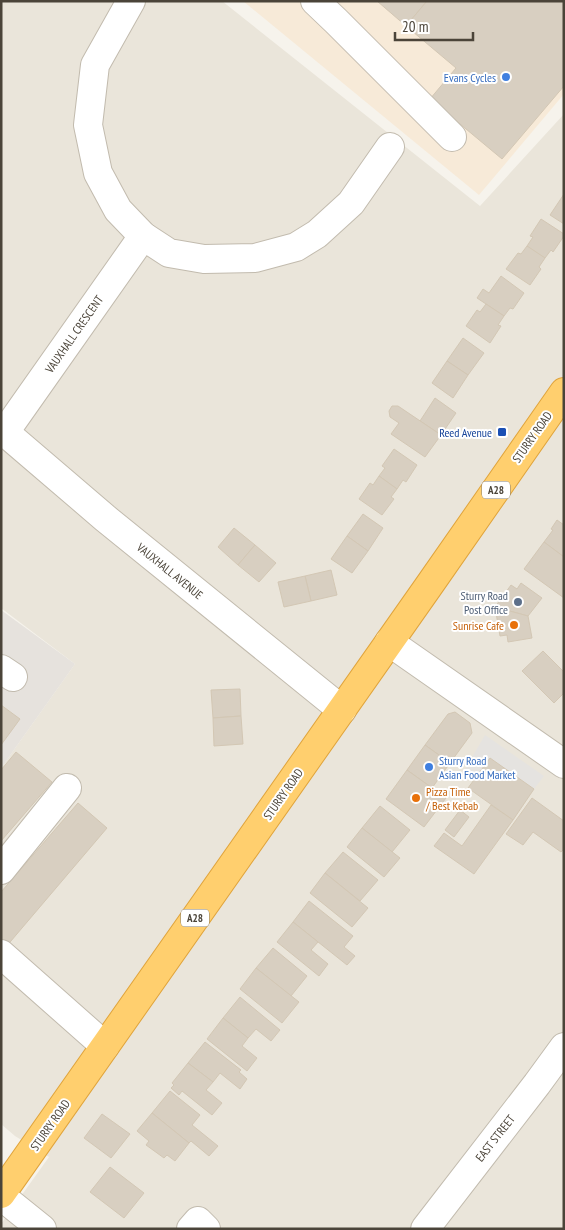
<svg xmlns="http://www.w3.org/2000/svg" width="565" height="1230" font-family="'PT Sans Narrow',sans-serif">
	<rect width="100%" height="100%" fill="#f6f3ec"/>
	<!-- residential -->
	<path fill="#eae5da" d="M1,1H222L480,206L564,114V1229H1V1224L49,1157L15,1136L1,1124V768L75,664L1,608Z"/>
	<!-- commercial -->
	<path fill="#f7ead8" d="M243,1H564V94L479,195Z"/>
	<!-- industrial -->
	<path fill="#e6e2dd" d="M1,610L75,664L1,768Z"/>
	<!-- parking -->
	<path fill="#e5e3e0" d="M485,735L544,776L534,789L490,758L474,780L463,773Z"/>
	<!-- building -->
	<g fill="#d8cfc1" stroke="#d3c7b4">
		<path d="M377,1H427L406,26Z"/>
		<path d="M427,1H564V86L502,159L430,99L456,68L406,26Z"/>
		<path d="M564,194V224L550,215Z"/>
		<path d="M541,219L564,234V236L553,252L551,250L545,258L527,246L533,237L530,236Z"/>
		<path d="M527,246L545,258L539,267L541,269L530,285L506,269L518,253L521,254Z"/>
		<path d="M501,276L524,293L513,309L510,308L504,316L477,298L483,289L489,293Z"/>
		<path d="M486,304L504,316L498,325L501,326L490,343L466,326L477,310L480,312Z"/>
		<path d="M463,338L484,353L468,375L447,361Z"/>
		<path d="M447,361L468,375L453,398L432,383Z"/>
		<path d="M435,398L456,413L441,435L420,421Z"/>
		<path d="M392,406H398L441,435L425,457L391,434L399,423L390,417L389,411Z"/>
		<path d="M394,449L417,465L406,482L403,480L397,489L379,476L385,468L382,466Z"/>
		<path d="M379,476L397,489L391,497L394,499L382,515L359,499L370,483L373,485Z"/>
		<path d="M363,514L383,528L368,551L347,536Z"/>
		<path d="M557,520L564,525V557L544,542L553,530L551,529Z"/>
		<path d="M234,528L255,545L238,565L218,547Z"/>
		<path d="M347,536L368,551L352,573L331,559Z"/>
		<path d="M544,542L564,557V598L524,569Z"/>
		<path d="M255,545L276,563L259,582L238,565Z"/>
		<path d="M331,570L337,595L311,601L305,576Z"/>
		<path d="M305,576L311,601L284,607L278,582Z"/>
		<path d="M521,583L542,598L528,616L495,607L511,585L517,589Z"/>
		<path d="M495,607L528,616L532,638L508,642L507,635L500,636Z"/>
		<path d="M543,651L564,672V693L554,703L522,671Z"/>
		<path d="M240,689L241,716L213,718L211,690Z"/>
		<path d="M1,705L20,719L1,745Z"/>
		<path d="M455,712L470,723L472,733L450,763L425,745L448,714Z"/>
		<path d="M241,716L243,744L214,746L213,718Z"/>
		<path d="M425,745L450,763L432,788L407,770Z"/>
		<path d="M16,752L52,782L1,841V770Z"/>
		<path d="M490,758L534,789L513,820L468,788Z"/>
		<path d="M407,770L446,798L424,827L386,799Z"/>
		<path d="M532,798L564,821V849L561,852L533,832L523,845L506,834Z"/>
		<path d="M78,803L107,828L5,948L1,944V892Z"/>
		<path d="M491,805L513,820L474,874L434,846L444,833L462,846Z"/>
		<path d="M380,806L410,830L392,852L362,828Z"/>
		<path d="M460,810L469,817L454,837L445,830Z"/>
		<path d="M362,828L400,858L384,877L347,847Z"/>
		<path d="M343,852L378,880L360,901L325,873Z"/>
		<path d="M325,873L368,908L352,927L310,893Z"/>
		<path d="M309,901L353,936L344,947L355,956L347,965L293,922Z"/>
		<path d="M293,922L318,942L311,950L328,964L319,976L277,942Z"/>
		<path d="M273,948L307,976L291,996L256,968Z"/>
		<path d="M256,968L299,1002L282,1023L240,989Z"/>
		<path d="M240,997L280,1030L271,1041L256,1029L248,1038L223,1018Z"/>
		<path d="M223,1018L248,1038L242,1046L257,1058L247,1071L207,1039Z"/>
		<path d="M205,1042L241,1070L239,1072L247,1079L240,1089L220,1073L213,1082L188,1063Z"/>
		<path d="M188,1063L213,1082L206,1090L222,1103L212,1115L182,1091L179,1095L171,1088L174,1085L172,1083Z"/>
		<path d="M170,1091L200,1115L192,1125L218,1146L209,1156L191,1141L189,1143L152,1113Z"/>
		<path d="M152,1113L189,1143L175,1161L167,1155L164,1158L146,1145L149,1141L137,1131Z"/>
		<path d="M102,1114L130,1134L111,1158L84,1138Z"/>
		<path d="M110,1167L144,1193L124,1218L90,1192Z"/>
	</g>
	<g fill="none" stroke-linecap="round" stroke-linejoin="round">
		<defs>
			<g id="minor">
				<path d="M131,1L95,65L88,125L98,173L118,210L143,236L169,253L204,259L255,258L296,247L317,234L351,203L390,147"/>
				<path d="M315,1L336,21L452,137"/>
				<path d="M1,429L105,518L342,710"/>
				<path d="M5,432L143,236"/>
				<path d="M389,642L564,764"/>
				<path d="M1,669L13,677"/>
				<path d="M1,870L67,788"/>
				<path d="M1,954L105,1046"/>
				<path d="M1,1196L42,1229"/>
				<path d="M191,1229L198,1221L206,1229"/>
				<path d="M425,1229L537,1084L564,1047"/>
			</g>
			<path id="highway" d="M1,1194L428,587L564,392"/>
		</defs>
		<!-- minor casing -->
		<use href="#minor" stroke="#c2bbae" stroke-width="30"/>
		<!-- highway casing -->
		<use href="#highway" stroke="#e0a43c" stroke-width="30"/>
		<!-- minor -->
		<use href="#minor" stroke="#fff" stroke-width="28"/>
		<!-- highway -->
		<use href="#highway" stroke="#ffcf6e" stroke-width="28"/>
	</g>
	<!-- markers -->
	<g fill="#3f7fe0" stroke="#fff" stroke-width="2">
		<circle cx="506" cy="77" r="5"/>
		<circle cx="429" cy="767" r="5"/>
	</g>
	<rect fill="#1a4fb4" stroke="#fff" stroke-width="2" x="497" y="427" width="10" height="10" rx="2.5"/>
	<circle fill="#5c6f8a" stroke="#fff" stroke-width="2" cx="518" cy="602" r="5"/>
	<g fill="#e8710a" stroke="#fff" stroke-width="2">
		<circle cx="514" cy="625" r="5"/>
		<circle cx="416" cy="798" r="5"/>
	</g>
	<g text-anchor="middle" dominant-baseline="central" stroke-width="4" stroke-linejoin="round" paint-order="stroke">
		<!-- shield labels -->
		<g fill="#fff" stroke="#817c74" stroke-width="1">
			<rect x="482" y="481.5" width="28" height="17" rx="4"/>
			<rect x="181" y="909.5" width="28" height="17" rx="4"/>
		</g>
		<g font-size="11" font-weight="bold" fill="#4b4439">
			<text x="496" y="490">A28</text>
			<text x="195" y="918">A28</text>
		</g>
		<!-- shop labels -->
		<g font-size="12" fill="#366cbe" stroke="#fff" text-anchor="end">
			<text x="496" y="77">Evans Cycles</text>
			<text x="439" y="760" text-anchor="start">Sturry Road<tspan x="439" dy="14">Asian Food Market</tspan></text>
		</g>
		<!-- street labels -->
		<g font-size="12" fill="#4b4439" stroke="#fff">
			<text transform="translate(74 334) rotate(-55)">VAUXHALL CRESCENT</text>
			<text transform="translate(532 437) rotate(-55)">STURRY ROAD</text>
			<text transform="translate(170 571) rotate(39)">VAUXHALL AVENUE</text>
			<text transform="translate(283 794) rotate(-55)">STURRY ROAD</text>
			<text transform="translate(50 1125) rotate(-55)">STURRY ROAD</text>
			<text transform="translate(495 1138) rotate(-52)">EAST STREET</text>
		</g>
		<!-- transit labels -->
		<g font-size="12" fill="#164399" stroke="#fff" text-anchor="end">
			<text x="492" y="432">Reed Avenue</text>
		</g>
		<!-- service labels -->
		<g font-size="12" fill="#4e5e75" stroke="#fff" text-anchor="end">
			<text x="508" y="595">Sturry Road<tspan x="508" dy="14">Post Office</tspan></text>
		</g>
		<!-- food labels -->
		<g font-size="12" fill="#c56008" stroke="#fff" text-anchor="end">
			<text x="504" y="625">Sunrise Cafe</text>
			<text x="426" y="791" text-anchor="start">Pizza Time<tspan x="426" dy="14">/ Best Kebab</tspan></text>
		</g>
	</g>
	<!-- border -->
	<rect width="565" height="1230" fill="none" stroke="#4b4439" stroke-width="5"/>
	<!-- scale -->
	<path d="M395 32v8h78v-8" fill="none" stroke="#4b4439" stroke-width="2.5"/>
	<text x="402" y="32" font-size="15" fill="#4b4439" stroke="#ffffff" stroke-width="4" paint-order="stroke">20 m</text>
</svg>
